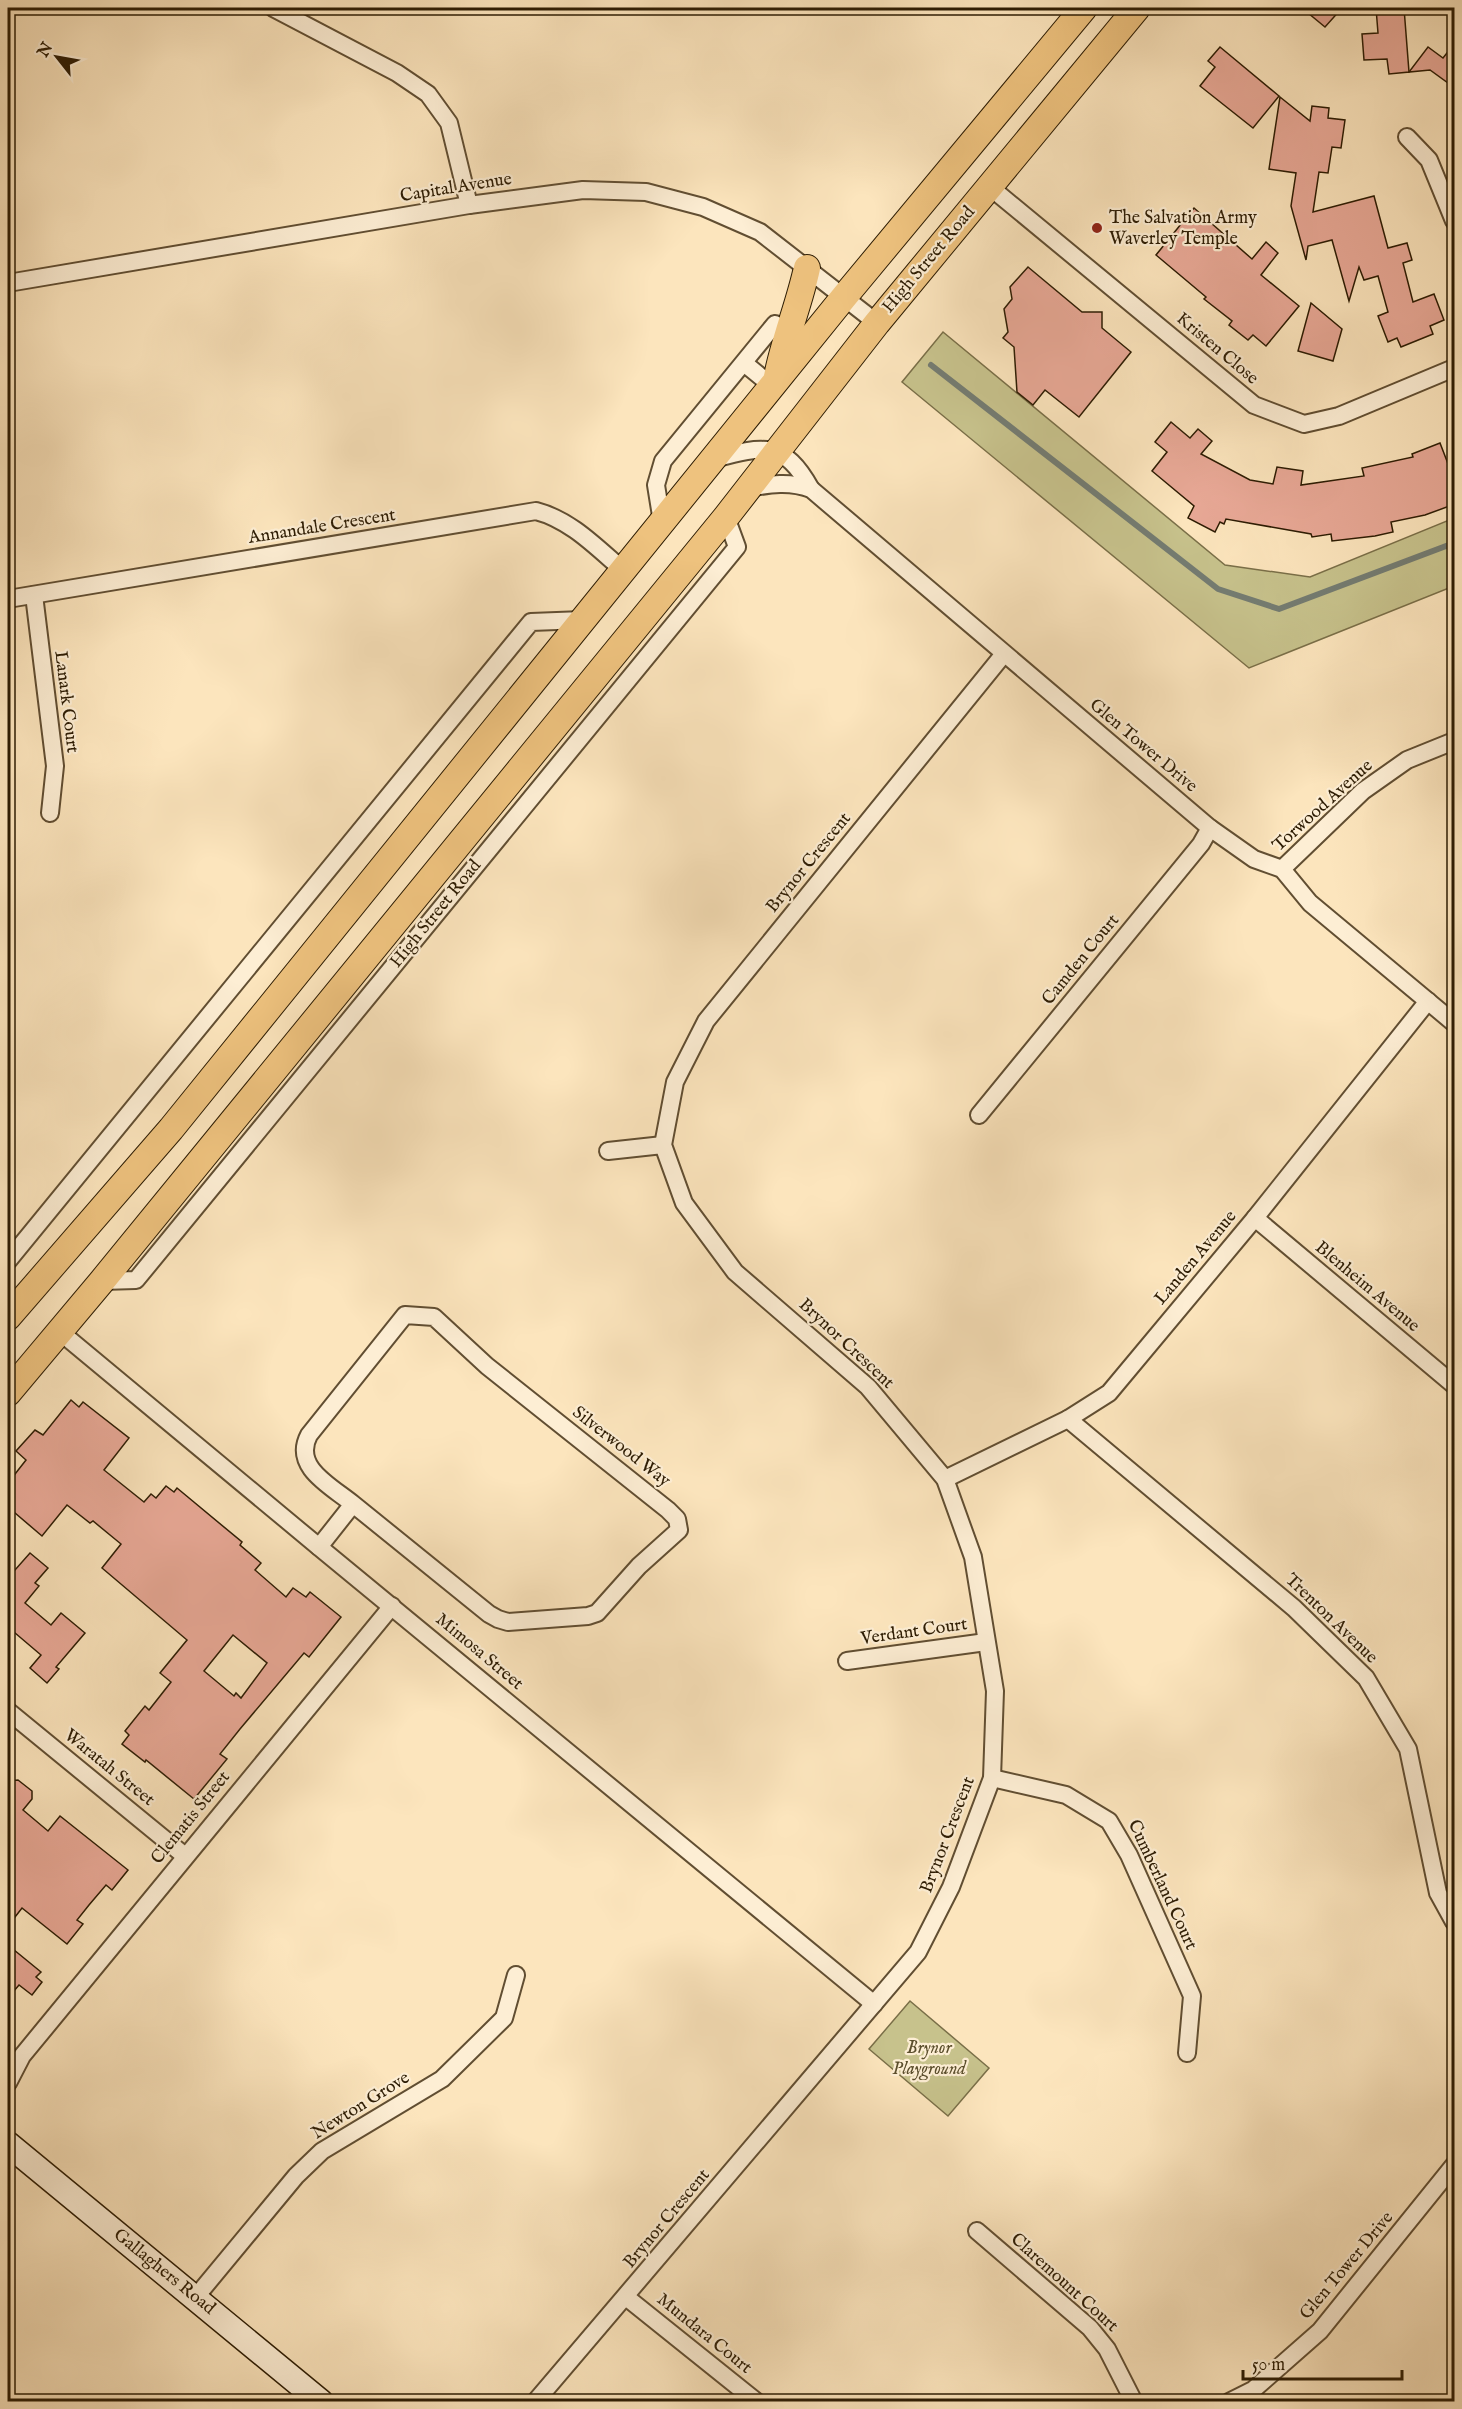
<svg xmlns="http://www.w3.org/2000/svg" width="1462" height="2409" font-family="'IM FELL English',serif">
	<rect width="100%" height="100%" fill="#fce5bd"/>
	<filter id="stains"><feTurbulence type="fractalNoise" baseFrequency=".00333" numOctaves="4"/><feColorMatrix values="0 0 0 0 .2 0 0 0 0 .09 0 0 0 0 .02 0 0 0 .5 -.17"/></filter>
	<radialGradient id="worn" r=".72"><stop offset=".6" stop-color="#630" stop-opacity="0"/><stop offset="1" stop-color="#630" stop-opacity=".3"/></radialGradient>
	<!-- green -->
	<g fill="#c7c28c" stroke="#7a6f48" stroke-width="1.5">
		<path d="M943,332L1225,565L1310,577L1454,518V586L1249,668L902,382Z"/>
		<path d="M910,2001L989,2068L948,2116L869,2049Z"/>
	</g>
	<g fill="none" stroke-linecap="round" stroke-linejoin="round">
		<!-- stream -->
		<path stroke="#747c72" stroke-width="6" d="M931,365L1218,589L1279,609L1454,543"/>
	</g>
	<!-- building -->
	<g fill="#e8a896" stroke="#2d1c03" stroke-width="1.5" fill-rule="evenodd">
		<path d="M1302,8H1342L1325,27Z"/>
		<path d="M1376,8H1404L1409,72L1389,74L1387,59L1364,60L1362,34L1378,33Z"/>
		<path d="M1455,43V88L1430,70L1409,72L1428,47L1443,58Z"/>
		<path d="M1220,47L1279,96L1253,128L1200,86L1215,67L1208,61Z"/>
		<path d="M1280,97L1310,121L1312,106L1329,108L1328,118L1345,120L1341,148L1332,147L1328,173L1319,172L1313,212L1374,196L1388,248L1407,243L1412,260L1403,263L1413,302L1434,294L1444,320L1430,326L1433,334L1401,347L1397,338L1388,342L1378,316L1388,312L1378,276L1364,280L1359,267L1349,301L1332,240L1308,246L1306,260L1291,206L1296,173L1269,169Z"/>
		<path d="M1194,208L1252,259L1266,242L1278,253L1261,275L1299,306L1266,346L1253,335L1248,340L1229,325L1232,321L1204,299L1206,297L1156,255Z"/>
		<path d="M1028,267L1082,312H1102V328L1131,352L1079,417L1045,390L1033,405L1017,392L1014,347L1003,338L1008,332L1004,309L1012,299L1010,287Z"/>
		<path d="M1311,303L1342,329L1333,361L1298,351Z"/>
		<path d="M1171,422L1190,438L1198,429L1212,441L1201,454L1250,480L1273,484L1277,467L1303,471L1301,485L1364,476L1362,468L1413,457L1412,454L1440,443L1455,482V504L1425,515L1391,522L1393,532L1375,536L1332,541L1331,534L1312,537L1311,534L1226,519L1224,524L1220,522L1215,532L1188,518L1194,506L1152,471L1167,452L1155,442Z"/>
		<path d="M71,1400L79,1407L83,1402L129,1438L104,1470L144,1502L151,1494L156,1498L166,1486L174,1492L177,1488L242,1542L240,1545L261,1563L255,1570L286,1597L293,1588L306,1597L310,1592L341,1617L309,1657L304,1653L240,1729L220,1754L227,1759L194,1799L146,1760L145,1762L122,1744L129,1735L125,1731L145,1706L149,1710L171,1682L160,1673L187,1640L102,1568L121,1544L93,1521L90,1523L67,1505L42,1536L8,1507V1483L26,1460L16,1451L35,1430L43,1435ZM233,1635L267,1663L241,1698L236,1693L234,1696L204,1671Z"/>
		<path d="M30,1553L48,1568L35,1583L39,1586L25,1603L51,1625L61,1613L85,1633L56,1667L59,1669L47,1683L30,1668L41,1655L8,1627V1564L15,1570Z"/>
		<path d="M18,1780L32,1791V1799L23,1810L48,1831L60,1816L128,1870L112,1890L106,1885L89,1905L77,1920L83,1924L67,1944L22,1908L8,1926V1781Z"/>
		<path d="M8,1945L41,1972L36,1977L42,1982L32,1995L19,1985L8,1998Z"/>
	</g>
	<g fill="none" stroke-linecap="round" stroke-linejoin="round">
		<defs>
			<g id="street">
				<path d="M273,8L397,73L428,94L449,123L469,205"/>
				<path d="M1407,137L1429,160L1454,221"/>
				<path d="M990,187L1254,405L1304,424L1339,416L1454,368"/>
				<path d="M8,283L469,205L583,190L646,192L703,207L760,232L877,323"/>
				<path d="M744,363L772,386"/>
				<path d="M714,459C763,446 784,440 811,489"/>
				<path d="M749,488C770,484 790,481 811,489L1210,828L1254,859L1282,869L1310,903L1454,1023"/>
				<path d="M662,522L656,485L663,461L775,324"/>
				<path d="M34,595L55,766L50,813"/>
				<path d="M8,599L536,511C571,520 597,548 624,571"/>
				<path d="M1282,869L1363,791L1407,760L1454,741"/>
				<path d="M979,1115L1201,844L1210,828"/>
				<path d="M608,1151L663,1145"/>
				<path d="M1255,1218L1454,1385"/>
				<path d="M8,1261L531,622L583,620"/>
				<path d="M102,1281L136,1280L737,547L726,517"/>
				<path d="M59,1331L319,1547L874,2004"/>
				<path d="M1068,1419L1294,1608L1366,1678L1408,1749L1438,1893L1454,1922"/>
				<path d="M945,1479L1068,1419L1109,1393L1255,1218L1428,1001"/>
				<path d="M319,1547L353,1504C331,1486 292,1467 309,1435L405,1315L434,1317L487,1366L668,1510L677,1519L679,1530L639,1566L597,1613L588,1616L508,1622L498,1619L489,1614L353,1504"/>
				<path d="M847,1661L986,1642"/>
				<path d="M8,1711L185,1856"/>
				<path d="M992,1778L1066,1795L1109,1821L1129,1855L1192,1996L1187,2053"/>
				<path d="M8,2083L22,2056L392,1606"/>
				<path d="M977,2231L1090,2328L1107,2349L1134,2402"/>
				<path d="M626,2297L757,2402"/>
				<path d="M195,2298L296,2176L322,2151L442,2079L504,2018L516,1975"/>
				<path d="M535,2402L918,1952L951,1887L992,1778L995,1691L973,1557L945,1479L868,1387L735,1272L684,1203L663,1145L675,1082L706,1021L1003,655"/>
				<path d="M1229,2402L1253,2390L1320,2331L1454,2165"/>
			</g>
			<path id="secondary" d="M8,2144L321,2402"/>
			<g id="primary">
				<path d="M777,377C784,340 799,305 807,268"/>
				<path d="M8,1317L171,1129L844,297L1084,8"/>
				<path d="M8,1393L102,1281L726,517L877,323L1137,8"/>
			</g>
		</defs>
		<!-- street casing -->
		<use href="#street" stroke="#614e32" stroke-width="20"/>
		<!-- secondary casing -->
		<use href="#secondary" stroke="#2d1c03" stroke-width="27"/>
		<!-- primary casing -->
		<use href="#primary" stroke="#2d1c03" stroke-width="28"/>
		<!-- street -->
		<use href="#street" stroke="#fdeed4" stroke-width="16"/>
		<!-- secondary -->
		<use href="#secondary" stroke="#fdeed4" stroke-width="24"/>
		<!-- primary -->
		<use href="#primary" stroke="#eec27e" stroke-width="26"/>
	</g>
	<!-- markers -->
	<circle fill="#8f2418" stroke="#fdeed4" stroke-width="2" cx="1097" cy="228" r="6"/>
	<g text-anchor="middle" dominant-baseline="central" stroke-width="4.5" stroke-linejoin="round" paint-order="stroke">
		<!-- street labels -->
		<g font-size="18" fill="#2d1c03" stroke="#fdeed4">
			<text transform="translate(456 188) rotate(-9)">Capital Avenue</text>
			<text transform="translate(929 260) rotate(-50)">High Street Road</text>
			<text transform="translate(1217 349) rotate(40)">Kristen Close</text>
			<text transform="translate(322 527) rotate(-9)">Annandale Crescent</text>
			<text transform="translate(66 702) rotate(83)">Lanark Court</text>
			<text transform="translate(1143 746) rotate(40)">Glen Tower Drive</text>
			<text transform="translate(1323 806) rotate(-42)">Torwood Avenue</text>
			<text transform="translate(809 863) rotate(-51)">Brynor Crescent</text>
			<text transform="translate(436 914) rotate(-51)">High Street Road</text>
			<text transform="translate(1081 960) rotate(-51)">Camden Court</text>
			<text transform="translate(1196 1258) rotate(-50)">Landen Avenue</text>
			<text transform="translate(1367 1287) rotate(40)">Blenheim Avenue</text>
			<text transform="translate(846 1344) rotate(43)">Brynor Crescent</text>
			<text transform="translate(621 1447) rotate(38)">Silverwood Way</text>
			<text transform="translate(1331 1619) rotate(44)">Trenton Avenue</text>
			<text transform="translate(914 1632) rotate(-8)">Verdant Court</text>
			<text transform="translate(479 1652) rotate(40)">Mimosa Street</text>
			<text transform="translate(109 1768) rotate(39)">Waratah Street</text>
			<text transform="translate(191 1818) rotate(-51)">Clematis Street</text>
			<text transform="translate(948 1835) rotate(-69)">Brynor Crescent</text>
			<text transform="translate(1162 1885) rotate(65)">Cumberland Court</text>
			<text transform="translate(361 2106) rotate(-32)">Newton Grove</text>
			<text transform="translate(667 2219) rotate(-50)">Brynor Crescent</text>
			<text transform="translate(1347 2266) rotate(-50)">Glen Tower Drive</text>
			<text transform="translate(164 2272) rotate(39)">Gallaghers Road</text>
			<text transform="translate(1064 2283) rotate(42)">Claremount Court</text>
			<text transform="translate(704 2334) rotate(39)">Mundara Court</text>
		</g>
		<!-- poi labels -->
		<g font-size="18" fill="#2d1c03" stroke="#fdeed4" text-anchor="start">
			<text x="1109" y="218">The Salvation Army<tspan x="1109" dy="21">Waverley Temple</tspan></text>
		</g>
		<!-- park labels -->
		<g font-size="18" font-style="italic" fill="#5b4e2c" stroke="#fdeed4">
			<text x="929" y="2048">Brynor<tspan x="929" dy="21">Playground</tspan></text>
		</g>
	</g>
	<!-- margin -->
	<rect width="1462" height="2409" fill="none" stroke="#fce5bd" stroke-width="30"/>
	<rect x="9" y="9" width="1444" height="2391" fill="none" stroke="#2d1c03" stroke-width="3"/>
	<rect x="15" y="15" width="1432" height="2379" fill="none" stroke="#2d1c03" stroke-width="1.5"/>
	<!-- north arrow -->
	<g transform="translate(57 57) rotate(301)" stroke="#fdeed4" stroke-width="4.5" paint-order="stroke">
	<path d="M0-4.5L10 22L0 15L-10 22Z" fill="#2d1c03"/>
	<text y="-9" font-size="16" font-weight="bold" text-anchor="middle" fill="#2d1c03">N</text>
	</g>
	<!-- scale -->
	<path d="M1243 2370v9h159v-9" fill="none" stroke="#2d1c03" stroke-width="3"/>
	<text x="1252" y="2370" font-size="18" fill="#2d1c03" stroke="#fdeed4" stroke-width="4.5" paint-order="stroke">50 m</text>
	<rect width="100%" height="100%" filter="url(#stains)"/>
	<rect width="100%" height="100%" fill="url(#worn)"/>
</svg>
